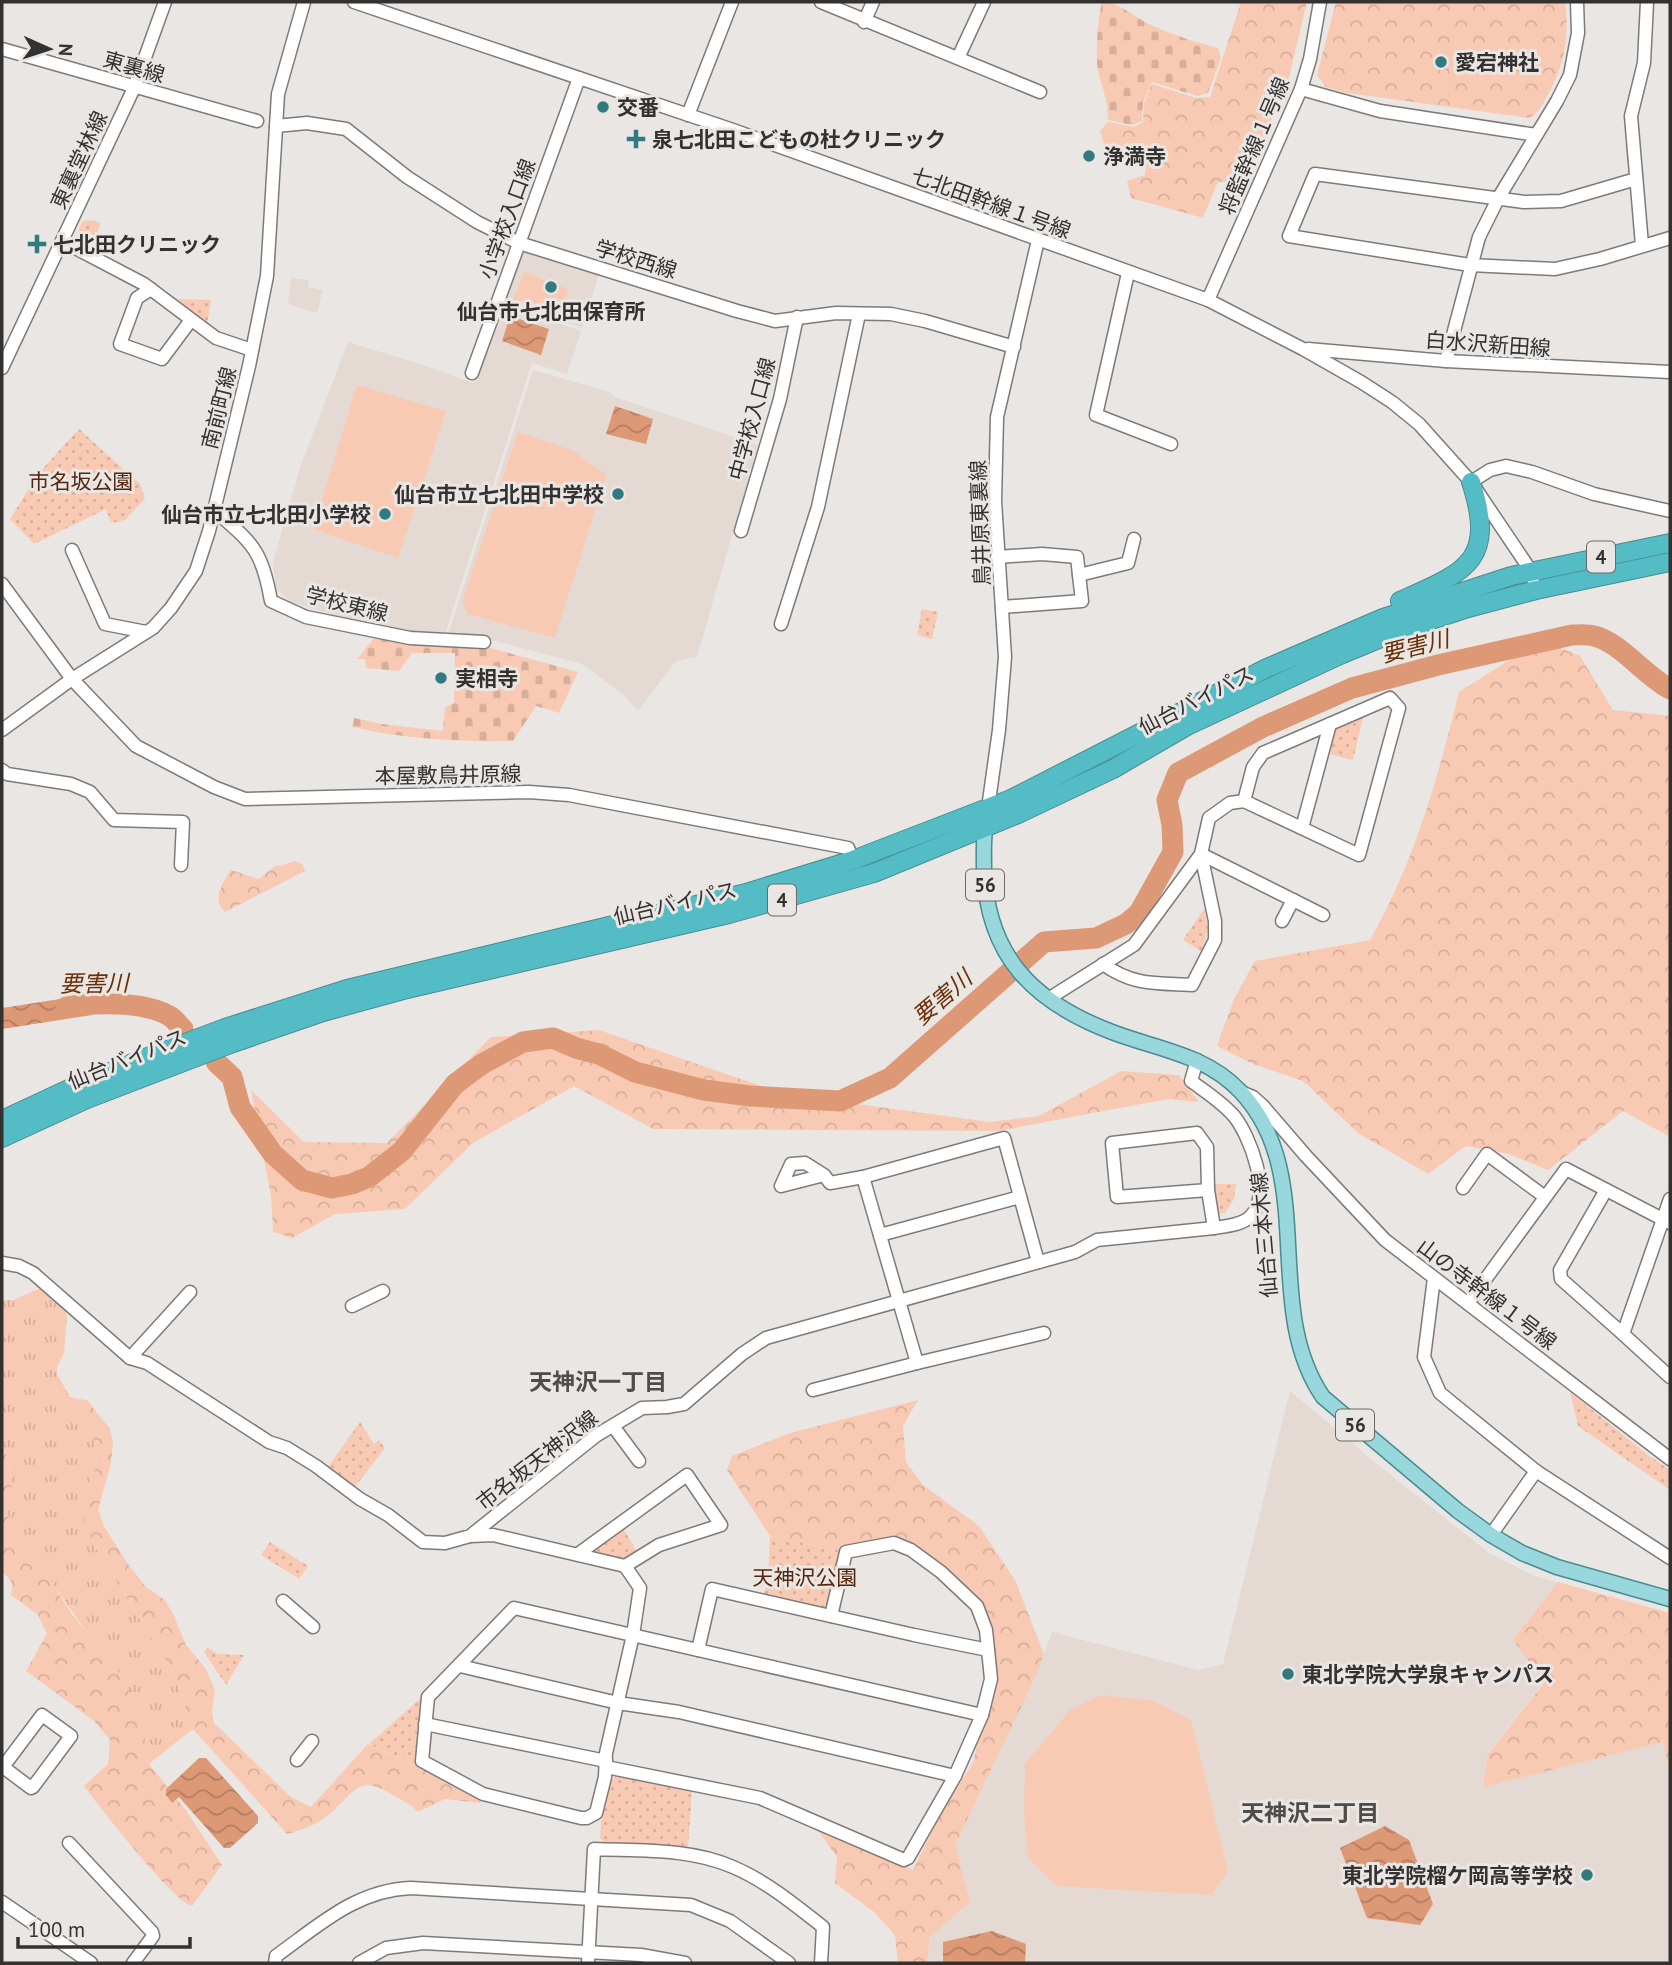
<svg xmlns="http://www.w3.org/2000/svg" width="1672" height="1965" font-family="'PT Sans','Noto Sans JP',sans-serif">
	<defs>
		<pattern id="grass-tufts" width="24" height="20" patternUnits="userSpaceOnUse" patternTransform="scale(1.75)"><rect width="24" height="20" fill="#f9cab3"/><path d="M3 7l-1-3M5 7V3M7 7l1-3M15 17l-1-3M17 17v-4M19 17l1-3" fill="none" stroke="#d6ae9a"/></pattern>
		<pattern id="forest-crowns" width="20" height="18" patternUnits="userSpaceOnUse" patternTransform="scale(1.75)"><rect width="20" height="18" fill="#f9cab3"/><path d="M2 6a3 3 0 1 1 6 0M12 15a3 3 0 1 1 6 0" fill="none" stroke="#d6ae9a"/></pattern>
		<pattern id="cemetery-stones" width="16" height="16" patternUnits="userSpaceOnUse" patternTransform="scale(1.75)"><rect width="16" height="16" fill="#f9cab3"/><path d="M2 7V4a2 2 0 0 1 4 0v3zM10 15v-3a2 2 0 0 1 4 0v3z" fill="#d6ae9a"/></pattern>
		<pattern id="park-dots" width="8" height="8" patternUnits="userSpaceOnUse" patternTransform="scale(1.75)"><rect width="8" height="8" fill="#f9cab3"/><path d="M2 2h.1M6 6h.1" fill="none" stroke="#d6ae9a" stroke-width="1.8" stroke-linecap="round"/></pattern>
		<pattern id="water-waves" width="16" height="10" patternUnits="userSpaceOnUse" patternTransform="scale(1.75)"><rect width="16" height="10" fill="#dd9976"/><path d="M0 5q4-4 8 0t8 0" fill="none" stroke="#b47d61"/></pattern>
	</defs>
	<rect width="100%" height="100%" fill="#eae6e4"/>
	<!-- built -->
	<g fill="#e4d9d3">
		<path d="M522,249L599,274L582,328L503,300Z"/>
		<path d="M291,278L309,280L308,287L323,290L317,313L288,304Z"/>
		<path d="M502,303L581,331L567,374L532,363L445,634H409L357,623L292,602L276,589L273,562L301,465L348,342L423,365L473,383Z"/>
		<path d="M533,370L609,392L615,397L758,445L697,657L676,661L638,711L626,697L582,664L485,638L448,635Z"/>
		<path d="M1290,1391L1382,1468L1489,1553L1534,1576L1558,1582L1513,1638L1544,1682L1488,1753L1663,1741L1670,1773V1963H927L930,1937L970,1902L955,1845L1035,1678L1052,1632L1198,1670L1223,1664Z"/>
	</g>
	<!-- grass -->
	<path fill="url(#grass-tufts)" d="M43,1287L64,1305L67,1317L64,1352L57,1368V1374L70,1397L79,1399C72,1421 97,1434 97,1455C97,1473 87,1486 79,1501L93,1543L175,1676L193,1729L149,1764L145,1758V1716L50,1580L26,1553L9,1525L8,1512L12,1483L2,1437V1300H13Z"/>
	<!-- forest -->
	<g fill="url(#forest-crowns)">
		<path d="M1241,2H1307L1287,86L1243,180L1218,182L1203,218L1131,198L1127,181L1145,175L1146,165L1139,156L1108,157L1100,131L1108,122L1134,127L1143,122L1144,103L1152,84L1196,98L1210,97Z"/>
		<path d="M1336,2H1565C1570,35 1564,69 1546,98C1541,106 1538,114 1529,118L1347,93L1326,87L1317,75Z"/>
		<path d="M1541,640L1580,656L1613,710L1670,716V1137L1623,1111L1548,1170L1509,1154L1466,1146L1428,1174L1358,1133L1303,1081L1253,1064L1217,1046L1234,999L1255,961L1370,940C1414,863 1438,778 1459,692Z"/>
		<path d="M295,861L303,865L305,871L225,912C211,900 223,882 231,870L259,879L276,865L281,866Z"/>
		<path d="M599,1030L784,1094L990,1122L1039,1116L1121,1071L1179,1075L1199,1102L1168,1099L998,1131L653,1129L574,1086L473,1143L405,1209L335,1214L292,1238L273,1232L271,1196L251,1090L304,1142L387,1143L491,1037Z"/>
		<path d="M79,1399L87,1400L110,1429L113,1442L111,1463L98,1510L105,1528L128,1564L146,1587L165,1600L174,1616L186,1645L206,1669L215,1690L212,1711L214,1723L291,1797L311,1807L368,1744L481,1796L480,1803L445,1799L418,1812C409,1803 402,1800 391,1794C358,1774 355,1792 332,1812C318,1824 304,1830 287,1834L193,1729L175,1676L93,1543L81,1514L79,1501C87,1486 97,1473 97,1455C97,1434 72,1421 79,1399Z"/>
		<path d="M918,1400L903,1426L906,1462L923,1485L979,1526L1015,1580L1044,1654L1035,1678L955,1845L970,1902L930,1937L927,1963H898L895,1935L874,1912L835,1883L837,1857L816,1828L913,1870L941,1813L973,1763L991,1679L977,1606L894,1543L846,1552L770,1536L727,1470L732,1456L790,1433Z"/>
		<path d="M2,1437L12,1483L8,1512L9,1525L26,1553L50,1580L73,1616L115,1666L145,1716V1759L185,1809L222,1865L192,1906C173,1902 99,1806 84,1786L108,1764L110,1740L94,1721L26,1671L47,1634L38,1615L11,1595C14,1583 11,1579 2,1572Z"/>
		<path d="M1558,1582L1670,1613V1773L1663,1742L1483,1787L1488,1754L1544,1683L1513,1639Z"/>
	</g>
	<!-- cemetery -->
	<g fill="url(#cemetery-stones)">
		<path d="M1102,2C1120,2 1135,18 1151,25C1173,35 1195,42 1218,48L1221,58L1208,93L1197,96L1152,82L1143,103L1142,121L1132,125L1108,120C1108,97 1102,90 1098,70C1095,53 1098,19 1102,2Z"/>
		<path d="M376,636L484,646L578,672L559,713L536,706L513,741C459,742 405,739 352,727L354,718L382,724L443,731L445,707L454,703L455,653H412L399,671L366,668L365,659H357Z"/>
	</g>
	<!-- park -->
	<g fill="url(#park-dots)">
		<path d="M89,220L101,223L90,252L78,246L75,241L82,221Z"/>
		<path d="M179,299L211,300L207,326L176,306Z"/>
		<path d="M79,429L140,484L145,499L125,520L111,523L106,509L34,544L10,519L38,474Z"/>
		<path d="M922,609L938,612L932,639L917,635Z"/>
		<path d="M1365,709L1353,760L1322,752L1330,724Z"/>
		<path d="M1204,909C1209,925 1208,936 1201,951L1183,940Z"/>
		<path d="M1211,1184H1236L1234,1199L1225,1213L1216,1214Z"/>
		<path d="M1570,1392L1648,1455L1670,1470V1490L1578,1426Z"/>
		<path d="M360,1422L374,1444L379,1440L385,1448L352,1491L325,1471Z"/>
		<path d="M620,1523L639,1555L625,1566L578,1554Z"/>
		<path d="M770,1536L846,1552L831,1616L762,1601L768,1577Z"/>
		<path d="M270,1542L308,1566L299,1579L261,1555Z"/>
		<path d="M208,1648L218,1654L244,1655L226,1685L204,1652Z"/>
		<path d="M421,1698L416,1766L369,1744Z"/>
		<path d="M617,1774L692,1789L688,1849L605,1844L600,1838C601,1821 604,1786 617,1774Z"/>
	</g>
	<!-- pitch -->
	<g fill="#f9cab3">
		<path d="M524,272L568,289L560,315L513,300Z"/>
		<path d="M357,385L446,411L398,558L313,529Z"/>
		<path d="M518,432L572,450L606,475L555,638L468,614L462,603Z"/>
		<path d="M1101,1695L1154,1701L1191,1720L1228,1871L1211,1895L1056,1886L1028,1858L1024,1812L1025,1764L1070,1710Z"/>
	</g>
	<!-- water -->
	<g fill="url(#water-waves)">
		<path d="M510,316L549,329L541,355L502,341Z"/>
		<path d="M615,406L653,419L646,444L606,434Z"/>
		<path d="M92,994V1015L2,1029V1008Z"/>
		<path d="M199,1758H206L258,1816V1823L230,1848H224L179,1797L172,1803L166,1795V1789Z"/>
		<path d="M1385,1826L1409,1840L1433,1904L1420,1925L1367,1918L1340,1848Z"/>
		<path d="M992,1931L1026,1944L1025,1963H943V1942Z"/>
	</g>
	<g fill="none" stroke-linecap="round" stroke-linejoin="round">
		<!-- river -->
		<g stroke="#dd9976" stroke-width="21">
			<path d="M66,1007C93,1002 147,1001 171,1017C175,1020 179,1025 183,1029"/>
			<path d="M216,1062L232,1077L240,1107L273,1154L302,1180L332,1188L352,1184L369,1177L402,1151L455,1084L482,1064L523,1042L553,1038L576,1048L599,1054L635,1072L704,1090L750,1096L840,1101L890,1078L1044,942L1096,938L1126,924L1139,913L1173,852L1172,825L1167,800L1178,773L1263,727L1352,688L1438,665L1572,635C1579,635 1587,634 1594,636C1620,642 1645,676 1670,689"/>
		</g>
		<defs>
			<g id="minor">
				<path d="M354,2L733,130L1208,300L1303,349L1361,382L1392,402L1419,424L1471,482L1531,571L1533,579"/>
				<path d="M821,2L1040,92"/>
				<path d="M864,22L873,2"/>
				<path d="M2,49L257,121"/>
				<path d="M958,58L984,2"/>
				<path d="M1301,89L1380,111L1536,135"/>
				<path d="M688,115L732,2"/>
				<path d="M276,126L307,123L346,129L407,177L477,222L519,243L737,311L775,321L836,313L891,314L925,321L1014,347"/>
				<path d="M1636,179L1561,201L1524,202L1315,174L1289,236L1470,265L1555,269L1600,259L1670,238"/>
				<path d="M62,241L144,284L216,338L252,350"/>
				<path d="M1642,245L1631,116L1644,63L1647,2"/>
				<path d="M1128,273L1096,415L1171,444"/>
				<path d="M151,289L137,298L120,344L162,359L191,320"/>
				<path d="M1208,300L1301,89L1310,59L1320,2"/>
				<path d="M1308,349L1446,361L1670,372"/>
				<path d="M1446,361L1479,237L1499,197L1557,101L1570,75L1578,33L1577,2"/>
				<path d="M2,368L134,88L165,2"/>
				<path d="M472,373L579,78"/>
				<path d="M1471,482L1490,470L1506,466L1532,472L1594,494L1670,511"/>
				<path d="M214,510C252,543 262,549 271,601L306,617L410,638L484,642"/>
				<path d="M741,531L780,399L797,317"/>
				<path d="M72,550L105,624L146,632"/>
				<path d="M997,557L1042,554L1077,557L1079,575"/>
				<path d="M2,584L72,679L136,746L214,787L245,799L529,792L569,795L848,848L853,860"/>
				<path d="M1002,607L1082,601L1079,575L1128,563L1134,539"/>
				<path d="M781,624L818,507L859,314"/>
				<path d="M2,730L72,679L153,628L171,608L196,571L209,531L249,366L267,276L278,94L304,2"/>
				<path d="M2,770L7,774L71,784L90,792L114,820L183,822L181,865"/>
				<path d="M988,808L999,730L1005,657L995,501L997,417L1038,240"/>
				<path d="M1302,828L1330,724"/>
				<path d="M1282,921L1293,900"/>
				<path d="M1103,964C1133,986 1157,983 1192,985L1215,940V921L1201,854L1323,915"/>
				<path d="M1048,999L1134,945L1201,854L1209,818L1230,803L1244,801L1359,855L1399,708L1390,698L1263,753L1253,767L1244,801"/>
				<path d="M1241,1092L1253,1097L1263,1106L1306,1156L1385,1240L1670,1459"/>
				<path d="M824,1175L805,1163L791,1164L781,1186L824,1175L830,1183L863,1177L1004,1138L1038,1262"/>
				<path d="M1463,1188L1487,1154L1545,1197"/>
				<path d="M1208,1190L1117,1197L1112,1143L1197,1133L1207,1147L1208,1190L1214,1228"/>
				<path d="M1606,1190L1560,1270L1561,1279L1623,1334"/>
				<path d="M1670,1199L1623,1334L1670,1377"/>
				<path d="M880,1235L1020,1197"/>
				<path d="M2,1263L19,1266L33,1273L130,1358L147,1363L269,1442L287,1448L316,1466L360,1499L388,1515L423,1542L445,1543L470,1536L597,1435L642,1408L667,1407L684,1404L742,1354L766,1338L1075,1252L1097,1240L1214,1228C1226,1226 1241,1225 1250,1217C1273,1195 1250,1136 1234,1116C1222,1102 1206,1092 1191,1081L1197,1060"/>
				<path d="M1434,1278L1424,1357L1440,1393L1536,1471L1670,1558"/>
				<path d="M1468,1303L1566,1169L1670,1223"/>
				<path d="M352,1306L383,1291"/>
				<path d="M130,1358L190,1292"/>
				<path d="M917,1363L1044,1333"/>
				<path d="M813,1390L917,1363L863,1177"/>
				<path d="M613,1426L639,1461"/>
				<path d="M1491,1535L1536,1471"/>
				<path d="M471,1536L493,1535L625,1566L640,1588L633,1635L606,1753L605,1777L596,1813L587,1818H581L483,1794L422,1761L428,1697L514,1608L982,1715"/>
				<path d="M578,1554L687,1475L721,1525L659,1545L625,1566"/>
				<path d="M283,1601L313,1627"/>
				<path d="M698,1650L712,1589L914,1635L988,1650"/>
				<path d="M460,1666L618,1703L679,1712L955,1776"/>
				<path d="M425,1724L606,1761"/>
				<path d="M297,1760L312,1741"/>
				<path d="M2,1766L3,1767L31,1788L33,1787L71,1736L42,1715L3,1767L2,1769"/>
				<path d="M606,1767L760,1798L904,1860L908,1858L955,1776L982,1715L991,1679L986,1630L977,1606L941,1572L911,1550L894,1543L846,1552L831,1616"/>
				<path d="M69,1843L152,1932L153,1936L133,1963"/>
				<path d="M2,1902L91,1963"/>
				<path d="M275,1963L276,1956C318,1926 356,1890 411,1888L691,1905L730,1921L789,1963"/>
				<path d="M359,1963L386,1948L423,1943L641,1955L685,1963"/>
				<path d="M588,1963L594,1849C640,1851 690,1848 733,1867C766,1881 795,1905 823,1927L821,1963"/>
			</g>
			<path id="major" d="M986,821C983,837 984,853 984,869C987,956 1033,1002 1112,1032C1156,1049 1205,1054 1240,1091C1320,1175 1260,1305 1323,1397L1458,1511L1491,1535L1522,1553L1557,1567L1670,1599"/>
			<g id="highway">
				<path d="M1400,601C1465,572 1497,562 1471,482"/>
				<path d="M2,1120L73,1087L145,1058L225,1028L347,989L746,893L853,860L1011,799L1267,668L1383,618L1511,576L1670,543"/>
				<path d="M2,1138L87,1099L233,1043L323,1012L403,990L729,914L874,873L1018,814L1113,769L1187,726L1340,655L1398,631L1468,608L1536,590L1670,562"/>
			</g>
		</defs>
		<!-- minor casing -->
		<use href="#minor" stroke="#7e7a78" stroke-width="15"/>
		<!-- major casing -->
		<use href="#major" stroke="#488c91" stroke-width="17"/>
		<!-- highway casing -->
		<use href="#highway" stroke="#488c91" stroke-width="20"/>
		<!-- minor -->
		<use href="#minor" stroke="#fff" stroke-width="12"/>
		<!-- major -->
		<use href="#major" stroke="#98d7dc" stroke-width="14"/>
		<!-- highway -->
		<use href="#highway" stroke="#53bcc4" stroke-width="18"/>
	</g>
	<!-- markers -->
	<g fill="#317a80" stroke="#eae6e4" stroke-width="2.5">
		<circle cx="1441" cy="62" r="7"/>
		<circle cx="603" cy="107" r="7"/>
		<path d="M632.5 128.5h7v7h7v7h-7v7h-7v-7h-7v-7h7z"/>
		<circle cx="1089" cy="156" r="7"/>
		<path d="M33.5 233.5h7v7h7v7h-7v7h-7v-7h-7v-7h7z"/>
		<circle cx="551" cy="287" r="7"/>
		<circle cx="618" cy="494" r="7"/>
		<circle cx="385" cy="514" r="7"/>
		<circle cx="441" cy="678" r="7"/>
		<circle cx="1288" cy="1674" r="7"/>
		<circle cx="1587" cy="1875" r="7"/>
	</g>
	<g text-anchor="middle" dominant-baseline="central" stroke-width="6" stroke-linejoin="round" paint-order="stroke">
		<!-- shield labels -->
		<g fill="#eae6e4" stroke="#6b6867" stroke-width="2">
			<rect x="1587" y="541.5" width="28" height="31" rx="5"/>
			<rect x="966" y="869.5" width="38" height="31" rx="5"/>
			<rect x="768" y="884.5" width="28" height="31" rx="5"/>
			<rect x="1336" y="1409.5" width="38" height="31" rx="5"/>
		</g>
		<g font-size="19" font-weight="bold" fill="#343231">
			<text x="1601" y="557">4</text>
			<text x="985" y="885">56</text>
			<text x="782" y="900">4</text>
			<text x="1355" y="1425">56</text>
		</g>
		<!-- poi labels -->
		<g font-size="21" font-weight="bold" fill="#343231" stroke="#eae6e4" text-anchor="start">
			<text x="1455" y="62">愛宕神社</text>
			<text x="617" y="107">交番</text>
			<text x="652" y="139">泉七北田こどもの杜クリニック</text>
			<text x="1103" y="156">浄満寺</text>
			<text x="53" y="244">七北田クリニック</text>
			<text x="551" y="311" text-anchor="middle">仙台市七北田保育所</text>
			<text x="604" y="494" text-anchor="end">仙台市立七北田中学校</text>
			<text x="371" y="514" text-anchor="end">仙台市立七北田小学校</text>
			<text x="455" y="678">実相寺</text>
			<text x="1302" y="1674">東北学院大学泉キャンパス</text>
			<text x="1573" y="1875" text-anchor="end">東北学院榴ケ岡高等学校</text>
		</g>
		<!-- street labels -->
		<g font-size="21" fill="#343231" stroke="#eae6e4">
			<text transform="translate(134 67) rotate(16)">東裏線</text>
			<text transform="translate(1254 146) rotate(-67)">将監幹線１号線</text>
			<text transform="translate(79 160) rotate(-65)">東裏堂林線</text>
			<text transform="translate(991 203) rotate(20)">七北田幹線１号線</text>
			<text transform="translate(507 219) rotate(-70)">小学校入口線</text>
			<text transform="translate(636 259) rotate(17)">学校西線</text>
			<text transform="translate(1488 344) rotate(4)">白水沢新田線</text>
			<text transform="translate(219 408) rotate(-76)">南前町線</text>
			<text transform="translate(752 419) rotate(-75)">中学校入口線</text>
			<text transform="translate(980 523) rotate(-92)">鳥井原東裏線</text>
			<text transform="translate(347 604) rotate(14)">学校東線</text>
			<text transform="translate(1196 700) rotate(-27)">仙台バイパス</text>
			<text transform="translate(448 775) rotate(-1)">本屋敷鳥井原線</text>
			<text transform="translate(675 903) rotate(-13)">仙台バイパス</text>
			<text transform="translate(127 1059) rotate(-22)">仙台バイパス</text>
			<text transform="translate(1264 1235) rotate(-95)">仙台三本木線</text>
			<text transform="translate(1487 1294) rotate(37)">山の寺幹線１号線</text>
			<text transform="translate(537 1460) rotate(-38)">市名坂天神沢線</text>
		</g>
		<!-- park labels -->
		<g font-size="21" fill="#53270d" stroke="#eae6e4">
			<text x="81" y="481">市名坂公園</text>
			<text x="805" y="1577">天神沢公園</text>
		</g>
		<!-- water labels -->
		<g font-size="23" font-style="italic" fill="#6a2d04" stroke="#eae6e4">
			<text transform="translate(1415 646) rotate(-14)">要害川</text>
			<text transform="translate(94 983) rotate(-1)">要害川</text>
			<text transform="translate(942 997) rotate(-41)">要害川</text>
		</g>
		<!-- neighbourhood labels -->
		<g font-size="23" font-weight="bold" fill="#4f4c4a" stroke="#eae6e4">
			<text x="598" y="1381">天神沢一丁目</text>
			<text x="1310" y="1812">天神沢二丁目</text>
		</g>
	</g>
	<!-- border -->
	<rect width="1672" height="1965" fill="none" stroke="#343231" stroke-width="7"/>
	<!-- north arrow -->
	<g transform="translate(49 49) rotate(93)" stroke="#eae6e4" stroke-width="5" paint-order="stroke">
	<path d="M0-5L12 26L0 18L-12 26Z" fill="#343231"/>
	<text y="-10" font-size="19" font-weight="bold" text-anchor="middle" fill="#343231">N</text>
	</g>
	<!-- scale -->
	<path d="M18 1937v10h172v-10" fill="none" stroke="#343231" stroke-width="3.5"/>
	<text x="28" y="1937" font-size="21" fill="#343231" stroke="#eae6e4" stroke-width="5" paint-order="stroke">100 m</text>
</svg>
